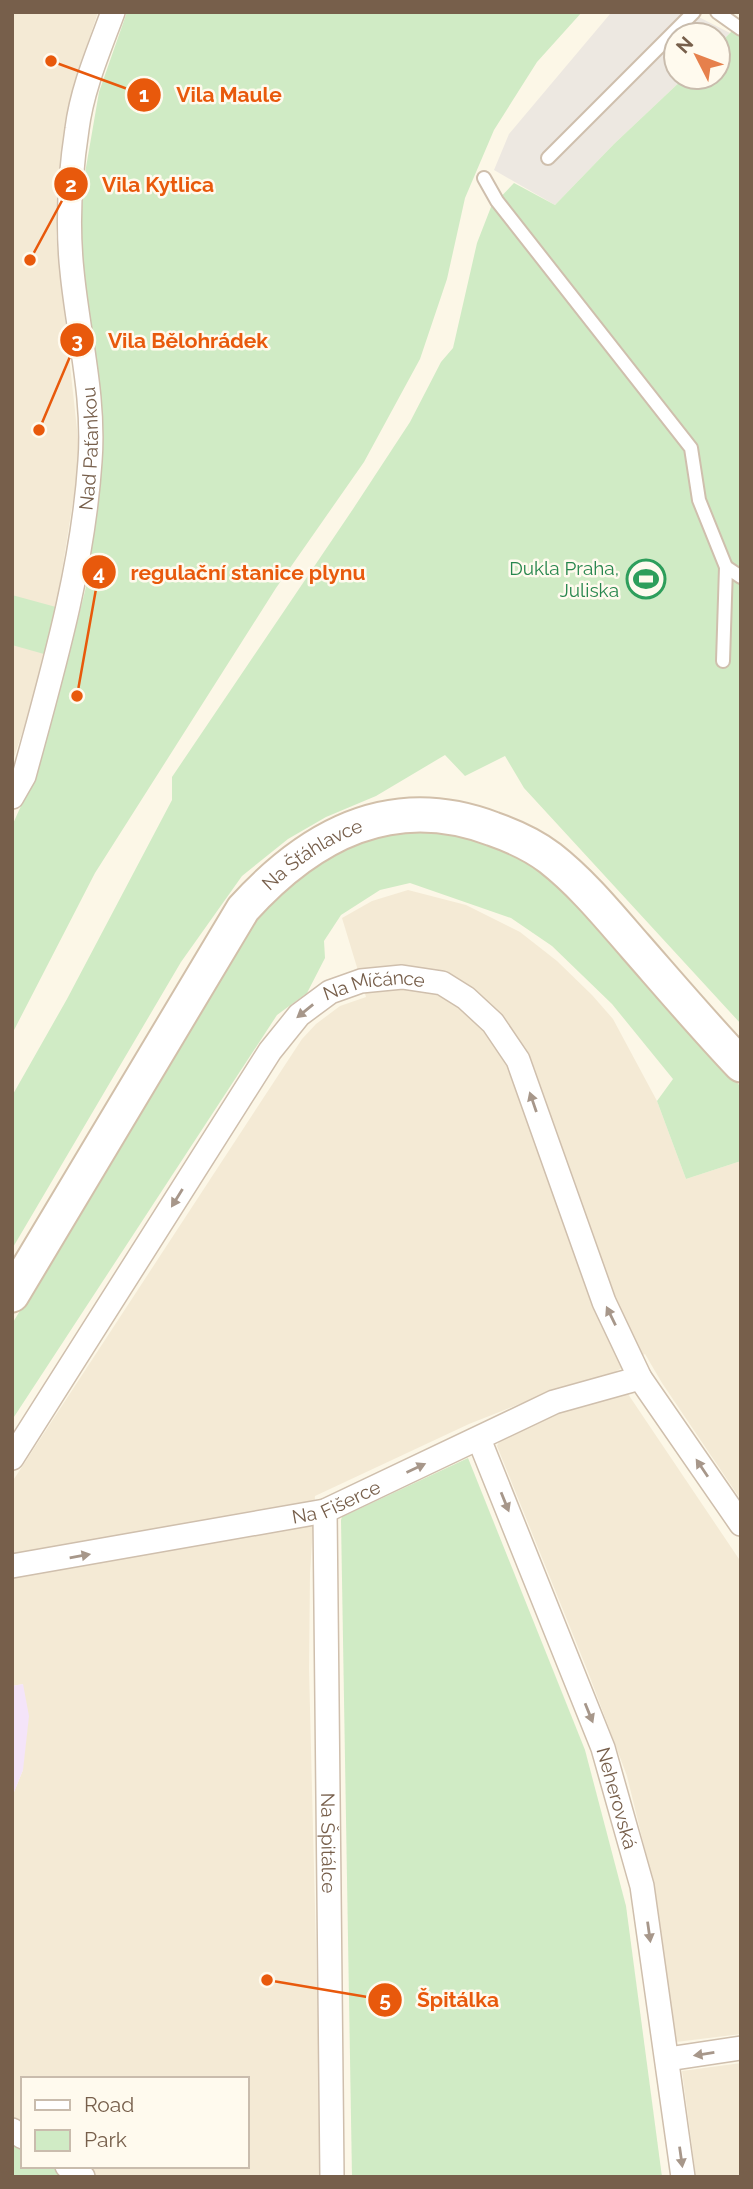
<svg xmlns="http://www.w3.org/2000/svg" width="753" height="2189" font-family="Raleway,sans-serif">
	<rect width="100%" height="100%" fill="#fcf7e7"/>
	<!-- residential -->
	<g fill="#f4ead5" fill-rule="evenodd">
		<path d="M12,12H98L78,72L68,114L61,154L56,236L80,457L57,602L29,713L12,763Z"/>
		<path d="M408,890L466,905L520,932L557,961L592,995L613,1019L657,1101L686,1179L741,1161V1500L662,1383L645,1354L605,1378L569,1387L522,1403L469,1424L315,1496L310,1573L309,1669L321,2148L320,2177H12V1797L23,1770V1684L12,1686V1482L302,1039L316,1024L340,1006L366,997L342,918L372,901ZM23,2079H247V2166H23Z"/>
		<path d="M628,1394L741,1562V2034L676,2042L656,1895L627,1776L588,1672L497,1446L503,1434L575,1406Z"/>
		<path d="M741,2063V2177H696L682,2071Z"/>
	</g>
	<!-- industrial -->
	<path fill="#ede8e1" d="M615,12H689L730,33L718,45V35H676V77H685L614,144L555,205L494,170L509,134L610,14Z"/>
	<!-- education -->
	<path fill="#f4e4f9" d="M23,1684L29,1716L23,1770L12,1797V1686Z"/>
	<!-- green -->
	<g fill="#d0ebc5">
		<path d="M127,12H582L537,62L494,130L465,198L447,279L420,359L364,462L276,588L95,873L12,1034V826L32,781L65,671L89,575L102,458L98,385L80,235L84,179L99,92Z"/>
		<path d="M741,22V1024L524,788L505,756L465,776L445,755L376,796L326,817L288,839L242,876L181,962L12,1249V1096L67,999L172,800V777L353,509L410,422L441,362L453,348L477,243L491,207L514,183L555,205L614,144L685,77H718V45Z"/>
		<path d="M12,595L56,607L44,654L12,645Z"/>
		<path d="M415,829C470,832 519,853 561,887L741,1087V1161L686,1179L657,1101L673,1079L612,1004L552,946L511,918L410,883L380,890L341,915L324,941L325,958L307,993L277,1015L12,1420V1324L255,918C273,902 289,883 308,869C338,845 378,836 415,829Z"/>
		<path d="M468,1458L585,1750L626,1906L662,2177H352L341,1520L342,1517Z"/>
		<path d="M12,2140L23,2147V2166H52L68,2177H12Z"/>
	</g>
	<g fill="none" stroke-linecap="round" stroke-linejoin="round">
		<defs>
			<g id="lane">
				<path d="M717,12L741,29"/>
				<path d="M548,158L694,12"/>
				<path d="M484,178L497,201L691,448L699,500L726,567L723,661"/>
				<path d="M726,567L741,577"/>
			</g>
			<g id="street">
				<path id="s1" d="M12,797L24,776C52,673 83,568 90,461C95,397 78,334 72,271C67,225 70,175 77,129C82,89 99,50 113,12"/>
				<path id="s2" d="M479,1439L603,1748L642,1886L683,2177"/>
				<path id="s3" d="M12,1458L270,1051L299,1015L330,992L361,981L402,977L442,983L466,998L493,1023L518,1060L604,1302L640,1378L741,1524"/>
				<path id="s4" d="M325,1511L332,2177"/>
				<path id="s5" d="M12,1566L325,1511L554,1402L640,1378"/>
				<path d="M668,2059L741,2048"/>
				<path d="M12,2130L23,2137"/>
				<path d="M67,2166L83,2177"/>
			</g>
			<g id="secondary">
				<path id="s6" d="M12,1295L243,909C311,834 393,791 493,829C513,836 533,845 550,858C582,883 608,915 635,946C670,986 704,1026 741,1065"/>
			</g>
		</defs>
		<!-- lane casing -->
		<use href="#lane" stroke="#cfbfad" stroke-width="16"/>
		<!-- street casing -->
		<use href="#street" stroke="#cfbfad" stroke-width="26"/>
		<!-- secondary casing -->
		<use href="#secondary" stroke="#d2c0aa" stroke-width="37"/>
		<!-- lane -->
		<use href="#lane" stroke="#fff" stroke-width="12"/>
		<!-- street -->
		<use href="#street" stroke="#fff" stroke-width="23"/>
		<!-- secondary -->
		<use href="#secondary" stroke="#fff" stroke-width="33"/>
	</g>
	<!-- one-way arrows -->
	<defs><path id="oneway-solid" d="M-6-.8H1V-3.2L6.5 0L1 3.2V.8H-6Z" transform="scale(1.75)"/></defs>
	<g fill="#a7978a">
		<use href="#oneway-solid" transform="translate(305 1011) rotate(141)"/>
		<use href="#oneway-solid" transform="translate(533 1102) rotate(-109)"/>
		<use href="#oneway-solid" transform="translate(177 1198) rotate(122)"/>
		<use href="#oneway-solid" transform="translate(611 1316) rotate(-116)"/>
		<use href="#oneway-solid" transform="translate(416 1468) rotate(-25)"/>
		<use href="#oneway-solid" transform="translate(702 1468) rotate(-124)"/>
		<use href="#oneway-solid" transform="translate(505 1502) rotate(68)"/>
		<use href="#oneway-solid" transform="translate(80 1556) rotate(-10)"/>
		<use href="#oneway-solid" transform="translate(589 1713) rotate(68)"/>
		<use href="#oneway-solid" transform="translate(649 1932) rotate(82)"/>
		<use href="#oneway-solid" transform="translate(704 2054) rotate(171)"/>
		<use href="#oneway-solid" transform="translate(681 2157) rotate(82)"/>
	</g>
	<!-- icons -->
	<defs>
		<symbol id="stadium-ring" viewBox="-11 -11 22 22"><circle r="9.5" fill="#fffaee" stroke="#2e9e5b" stroke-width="1.5"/><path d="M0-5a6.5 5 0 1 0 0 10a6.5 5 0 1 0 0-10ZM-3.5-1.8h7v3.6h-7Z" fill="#2e9e5b"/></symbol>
	</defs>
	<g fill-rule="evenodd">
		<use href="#stadium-ring" x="624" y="557" width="44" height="44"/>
	</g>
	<g text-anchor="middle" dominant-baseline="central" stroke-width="5" stroke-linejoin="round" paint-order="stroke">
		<!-- street labels -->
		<g font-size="19" fill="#775f4b" stroke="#fffaee">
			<text stroke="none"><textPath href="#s1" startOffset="359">Nad Paťankou</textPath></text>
			<text stroke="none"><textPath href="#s6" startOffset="539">Na Šťáhlavce</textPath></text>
			<text stroke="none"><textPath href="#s3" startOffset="612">Na Míčánce</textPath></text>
			<text stroke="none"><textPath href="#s5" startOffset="331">Na Fišerce</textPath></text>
			<text stroke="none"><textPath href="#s2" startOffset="385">Neherovská</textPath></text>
			<text stroke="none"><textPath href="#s4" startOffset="332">Na Špitálce</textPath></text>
		</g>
		<!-- leisure labels -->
		<g font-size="19" fill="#27864d" stroke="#fffaee" text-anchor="end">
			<text x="619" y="568">Dukla Praha,<tspan x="619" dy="22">Juliska</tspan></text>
		</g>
	</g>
	<!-- callouts -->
	<path fill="none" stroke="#e8590c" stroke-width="2.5" d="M51 61L144 95M30 260L71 184M39 430L77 340M77 696L99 572M267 1980L385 2000"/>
	<g fill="#e8590c" stroke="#fffaee" stroke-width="2.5">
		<circle cx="51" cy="61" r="7"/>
		<circle cx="30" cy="260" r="7"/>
		<circle cx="39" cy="430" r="7"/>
		<circle cx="77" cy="696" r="7"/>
		<circle cx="267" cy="1980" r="7"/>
		<circle cx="144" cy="95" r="18"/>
		<circle cx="71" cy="184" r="18"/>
		<circle cx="77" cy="340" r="18"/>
		<circle cx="99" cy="572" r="18"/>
		<circle cx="385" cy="2000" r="18"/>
	</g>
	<g font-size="21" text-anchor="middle" font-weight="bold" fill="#fff">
		<text x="144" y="102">1</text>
		<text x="71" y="192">2</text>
		<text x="77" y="348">3</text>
		<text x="99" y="580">4</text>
		<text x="385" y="2007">5</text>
	</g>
	<g font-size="21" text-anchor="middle" font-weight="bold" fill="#e8590c" stroke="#fffaee" stroke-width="5" stroke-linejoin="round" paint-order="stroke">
		<text x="229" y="102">Vila Maule</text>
		<text x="158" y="192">Vila Kytlica</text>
		<text x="188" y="348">Vila Bělohrádek</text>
		<text x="248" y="580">regulační stanice plynu</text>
		<text x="458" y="2007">Špitálka</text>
	</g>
	<!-- border -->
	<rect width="753" height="2189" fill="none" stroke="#775f4b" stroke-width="28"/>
	<!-- legend -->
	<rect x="21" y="2077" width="228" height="91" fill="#fffaee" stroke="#c9bcad" stroke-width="2"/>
	<rect x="35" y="2100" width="35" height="10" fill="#ffffff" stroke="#c9bcad" stroke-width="2"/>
	<text x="84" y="2112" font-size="21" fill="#775f4b">Road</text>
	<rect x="35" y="2130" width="35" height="21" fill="#d0ebc5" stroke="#c9bcad" stroke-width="2"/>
	<text x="84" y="2147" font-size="21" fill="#775f4b">Park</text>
	<!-- north arrow -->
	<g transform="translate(697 56) rotate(312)"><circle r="33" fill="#fffaee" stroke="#c9bcad" stroke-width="2"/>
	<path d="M0-5L12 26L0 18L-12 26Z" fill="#e6804c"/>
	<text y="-10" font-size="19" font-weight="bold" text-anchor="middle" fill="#775f4b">N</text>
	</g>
</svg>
